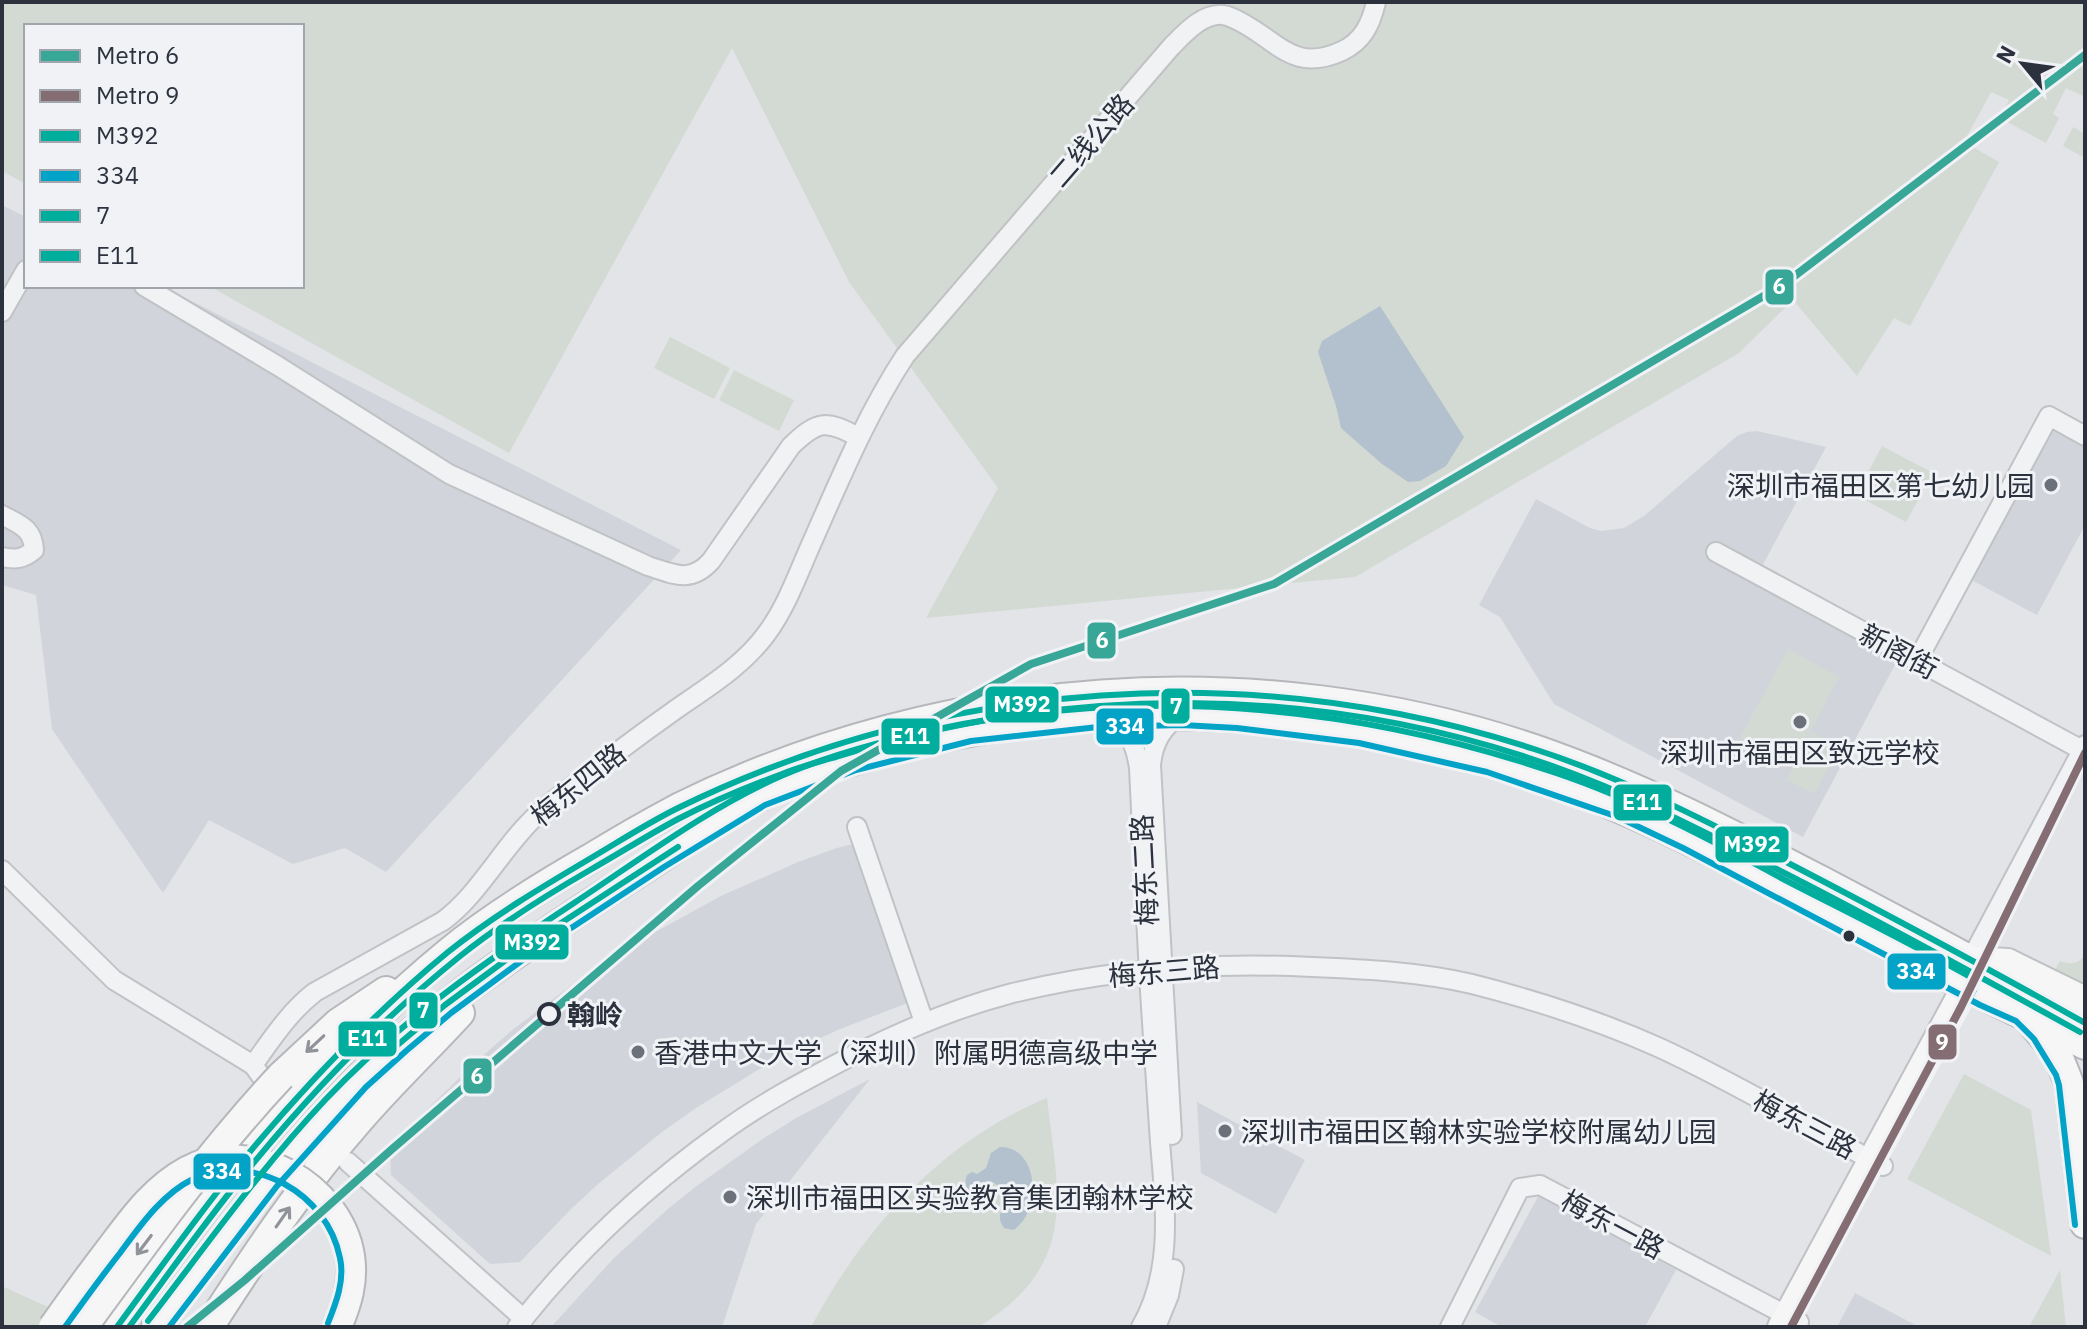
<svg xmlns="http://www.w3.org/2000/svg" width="2087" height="1329" font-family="'IBM Plex Sans','Noto Sans SC',sans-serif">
	<rect width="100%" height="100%" fill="#e2e4e7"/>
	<!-- built -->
	<g fill="#d1d4da">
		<path d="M2,205L26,217V286H162L681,550L386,872L345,848L293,864L209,820L163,893L52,729L36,595L2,585Z"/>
		<path d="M2049,426L2085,445V525L2037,615L1968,578Z"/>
		<path d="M1757,431L1826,447L1753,583L1897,661L1803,837L1554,704L1500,617L1479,605L1536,499L1590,528L1601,531L1624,528L1644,516L1737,436L1747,432Z"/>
		<path d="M865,841L918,999L840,1029L803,1046L766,1065L696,1108L662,1132L598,1184L571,1209L520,1262L490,1264L391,1175L390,1148L419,1117L479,1059L511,1031L577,981L648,936L721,896L798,862L837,848Z"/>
		<path d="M870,1079L756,1224L722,1327H551L614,1258L669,1208L698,1185L764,1138L798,1117Z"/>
		<path d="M1197,1102L1305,1160L1276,1214L1201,1173Z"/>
		<path d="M1539,1195L1676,1270L1645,1327H1502L1475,1312Z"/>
		<path d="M1855,1293L1919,1327H1837Z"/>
	</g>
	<!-- green -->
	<g fill="#d3dad3">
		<path d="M2,2H2085V97L2066,88L2053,114L2059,118L2046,143L2000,118L2009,100L1991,92L1964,142L1999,162L1910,326L1894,318L1857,376L1793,300L1739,353L1355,577L926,618L998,488L849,282L732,48L509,453L209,286H302V26H26V184L2,171Z"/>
		<path d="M2073,127L2085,134V158L2063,146Z"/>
		<path d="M670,337L730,368L714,399L654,368Z"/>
		<path d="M734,370L794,400L779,431L719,400Z"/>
		<path d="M1882,446L1933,473L1906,522L1856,495Z"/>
		<path d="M1788,649L1839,677L1792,766L1740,738Z"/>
		<path d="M1812,732L1840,747L1814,794L1787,780Z"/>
		<path d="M2085,954V987L2054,972L2060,961C2071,965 2079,964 2085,954Z"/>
		<path d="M1964,1074L2031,1110L2051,1256L1907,1179Z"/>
		<path d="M1047,1098C1055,1174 1077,1246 1011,1303C1004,1309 985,1325 976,1327C965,1329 945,1327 933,1327C893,1327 852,1327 811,1327C864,1228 942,1141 1047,1098Z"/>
		<path d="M2060,1270L2066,1327H2029Z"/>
		<path d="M2,1286L63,1314L53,1327H2Z"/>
	</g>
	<!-- water -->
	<g fill="#b3c0ce">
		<path d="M1380,306L1464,437L1446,466L1420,481L1408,482L1382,464L1341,428L1336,406L1318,352L1322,341Z"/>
		<path d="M1000,1147C1040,1146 1042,1214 1013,1230L1004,1228C988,1206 1026,1202 991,1181L985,1185L983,1193L978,1195C968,1192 963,1185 967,1175L972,1172L977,1174L986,1168L991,1153Z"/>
	</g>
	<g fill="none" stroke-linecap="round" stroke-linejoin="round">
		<defs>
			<g id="minor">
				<path d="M144,286L278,366L449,474L648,566C674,574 690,584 711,561L791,446C817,421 826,419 858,437"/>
				<path d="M2,312L26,270"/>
				<path d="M2,515C20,525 33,528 34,550C23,559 16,560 2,557"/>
				<path d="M1716,552L2082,750"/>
				<path d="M1917,661L2049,416L2085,436"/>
				<path d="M1104,720C1129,731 1135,741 1139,768C1143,848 1146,928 1151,1007C1154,1052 1157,1097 1160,1142C1165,1205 1174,1270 1141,1327"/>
				<path d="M857,827L924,1022"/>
				<path d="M2,870L114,980L253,1065"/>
				<path d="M1971,959L2085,745"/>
				<path d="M266,1083L253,1065C272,1039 289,1012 315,992L443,921C480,894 504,844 539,813C551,802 565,792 577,783C609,758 641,734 675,710C708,687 743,666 767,633C787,606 799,571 813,540C841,477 867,414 905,356L1171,47C1184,34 1202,13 1223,15C1231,16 1239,21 1246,25C1281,45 1296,72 1342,51C1363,41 1371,24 1376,2"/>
				<path d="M1172,1135L1151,765C1153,744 1161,727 1180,716"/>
				<path d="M348,1162L524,1319"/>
				<path d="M517,1327C575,1253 646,1187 721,1133C760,1104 804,1081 846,1059C899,1032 952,1009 1009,994C1108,969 1211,962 1312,967C1364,969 1421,972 1472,984C1535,1000 1600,1021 1660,1048C1736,1083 1808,1127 1883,1166"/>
				<path d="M1156,1327L1169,1295L1174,1269"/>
				<path d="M1450,1327L1520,1188L1540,1185L1799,1322"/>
			</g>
			<g id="major">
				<path d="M1971,959L2008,961L2085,999"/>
				<path d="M1780,1327L1965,985"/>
			</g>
			<g id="highway">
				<path d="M2031,1022L2052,1047L2059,1058L2069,1083L2085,1224"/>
				<path d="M281,1076L338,1023L386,991"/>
				<path d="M117,1327C160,1269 202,1209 248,1154C309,1082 376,1012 449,952C493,916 542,886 591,858C620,840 650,823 680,807C943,678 1257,655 1534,749C1636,784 1730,833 1824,882C1912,928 1999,975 2085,1023"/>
				<path d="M156,1327C222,1242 284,1153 361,1078C428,1013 505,960 582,909C619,885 657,860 694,836C716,823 738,808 761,796C797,778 838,765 876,754C1092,691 1345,708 1556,783C1661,821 1758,876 1857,928C1899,951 1942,974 1985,996C2018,1013 2052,1027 2085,1045"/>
				<path d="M209,1327C255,1255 303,1184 360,1119C392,1082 427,1049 460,1013"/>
			</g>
		</defs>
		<!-- minor casing -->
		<use href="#minor" stroke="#c1c2c5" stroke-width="22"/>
		<!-- major casing -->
		<use href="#major" stroke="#bfc1c4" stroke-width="28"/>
		<!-- highway casing -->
		<use href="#highway" stroke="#b5b7bb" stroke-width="32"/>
		<!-- minor -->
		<use href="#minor" stroke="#f1f2f4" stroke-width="18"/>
		<!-- major -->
		<use href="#major" stroke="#f6f6f6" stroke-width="24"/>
		<!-- highway -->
		<use href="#highway" stroke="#f6f6f6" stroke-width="28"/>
		<defs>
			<g id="highway-bridge">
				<path d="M53,1327C72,1300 91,1274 111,1248C133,1219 154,1189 187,1171C251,1136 339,1186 350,1256C354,1282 347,1304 337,1327"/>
				<path d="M83,1327C146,1241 208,1154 281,1076"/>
			</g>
		</defs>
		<!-- highway-bridge casing -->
		<use href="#highway-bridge" stroke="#b5b7bb" stroke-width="32" stroke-linecap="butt"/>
		<!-- highway-bridge -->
		<use href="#highway-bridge" stroke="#f6f6f6" stroke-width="28"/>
		<defs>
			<g id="bus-1">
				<path d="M394,1048L445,1005L518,951L678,847"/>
				<path d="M117,1327C155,1275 193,1222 233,1172C298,1093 369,1017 448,952C493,916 542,887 591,858C620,841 649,822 680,807C946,678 1253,658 1534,749C1624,778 1710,823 1794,866C1892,917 1989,969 2085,1023"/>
			</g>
			<g id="bus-2">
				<path d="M65,1327C83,1302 101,1277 120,1253C140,1226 162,1194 193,1179C254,1152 327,1193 340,1258C345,1280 336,1303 328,1323"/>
				<path d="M169,1327L277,1186L366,1087L406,1051L451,1013L524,959L664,867L765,805L856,770L971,741L1098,727L1182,725L1237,728L1359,743L1487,772L1618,817L1683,848L1980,1005L2016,1021L2034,1039L2056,1075L2059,1085L2075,1225"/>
			</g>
			<path id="bus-3" d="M148,1321C206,1246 261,1168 326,1099C399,1022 486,961 574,903C639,860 710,807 781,776C839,751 901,736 963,724C1161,687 1366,708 1556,773C1636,800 1711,840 1785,880C1847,912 1911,943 1972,978L1975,983L1974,990L1791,1327"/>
			<path id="bus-4" d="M129,1327C165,1279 200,1229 238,1182C303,1101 377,1023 459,957C500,924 545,896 590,870C620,853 648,835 678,819C711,802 747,787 782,774C799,767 818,762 836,757C1062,685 1309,684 1535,760C1628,791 1715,837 1802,882C1895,930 1988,981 2080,1032"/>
		</defs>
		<!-- bus-1 casing -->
		<use href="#bus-1" stroke="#f0f2f6" stroke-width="12"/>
		<!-- bus-2 casing -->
		<use href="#bus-2" stroke="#f0f2f6" stroke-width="12"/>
		<!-- bus-3 casing -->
		<use href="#bus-3" stroke="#f0f2f6" stroke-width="12"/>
		<!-- bus-4 casing -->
		<use href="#bus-4" stroke="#f0f2f6" stroke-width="12"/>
		<!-- bus-1 -->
		<use href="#bus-1" stroke="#01ad9c" stroke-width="6"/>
		<!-- bus-2 -->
		<use href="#bus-2" stroke="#02a3c7" stroke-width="6"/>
		<!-- bus-3 -->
		<use href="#bus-3" stroke="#01ad9c" stroke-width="6"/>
		<!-- bus-4 -->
		<use href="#bus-4" stroke="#01ad9c" stroke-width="6"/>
		<defs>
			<path id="metro-1" d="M187,1327L245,1280L391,1150L698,886L841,771L1031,664L1274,584L1784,284L2085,55"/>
			<path id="metro-2" d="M1791,1327L1961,1007L2085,753"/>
		</defs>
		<!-- metro-1 casing -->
		<use href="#metro-1" stroke="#f0f2f6" stroke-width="14"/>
		<!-- metro-2 casing -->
		<use href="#metro-2" stroke="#f0f2f6" stroke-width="14"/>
		<!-- metro-1 -->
		<use href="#metro-1" stroke="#38a798" stroke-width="8"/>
		<!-- metro-2 -->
		<use href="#metro-2" stroke="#846e74" stroke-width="8"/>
	</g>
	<!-- one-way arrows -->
	<defs><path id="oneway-shaft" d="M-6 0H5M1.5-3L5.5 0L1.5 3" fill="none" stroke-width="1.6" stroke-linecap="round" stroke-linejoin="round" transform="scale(2)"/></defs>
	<g stroke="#90949a">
		<use href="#oneway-shaft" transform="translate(315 1044) rotate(137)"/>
		<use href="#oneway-shaft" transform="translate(283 1217) rotate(-55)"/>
		<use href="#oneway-shaft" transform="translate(144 1245) rotate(127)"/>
	</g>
	<!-- markers -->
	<g fill="#6b7079" stroke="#f0f2f6" stroke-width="3">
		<circle cx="2051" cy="485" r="8"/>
		<circle cx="1800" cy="722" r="8"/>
		<circle cx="638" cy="1052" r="8"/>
		<circle cx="1225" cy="1131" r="8"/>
		<circle cx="730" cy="1197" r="8"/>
	</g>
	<circle fill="#2b323e" stroke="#f0f2f6" stroke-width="3" cx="1849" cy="936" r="7"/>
	<circle fill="#f0f2f6" stroke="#2b323e" stroke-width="4" cx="549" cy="1014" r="10"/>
	<g text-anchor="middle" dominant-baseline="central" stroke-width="6" stroke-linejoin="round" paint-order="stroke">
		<!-- street labels -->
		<g font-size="28" fill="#2b323e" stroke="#f0f2f6">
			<text transform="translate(1091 140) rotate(-49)">二线公路</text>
			<text transform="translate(1899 651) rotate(28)">新阁街</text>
			<text transform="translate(578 784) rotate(-39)">梅东四路</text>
			<text transform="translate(1144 870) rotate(-93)">梅东二路</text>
			<text transform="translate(1164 971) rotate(-5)">梅东三路</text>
			<text transform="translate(1805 1124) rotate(28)">梅东三路</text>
			<text transform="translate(1613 1224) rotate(28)">梅东一路</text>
		</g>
		<!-- poi labels -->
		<g font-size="28" fill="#2b323e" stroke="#f0f2f6" text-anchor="start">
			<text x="2035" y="485" text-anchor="end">深圳市福田区第七幼儿园</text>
			<text x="1800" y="752" text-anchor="middle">深圳市福田区致远学校</text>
			<text x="654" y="1052">香港中文大学（深圳）附属明德高级中学</text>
			<text x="1241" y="1131">深圳市福田区翰林实验学校附属幼儿园</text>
			<text x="746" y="1197">深圳市福田区实验教育集团翰林学校</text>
		</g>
		<!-- stop labels -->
		<g font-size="28" font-weight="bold" fill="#2b323e" stroke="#f0f2f6" text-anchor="start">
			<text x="567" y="1014">翰岭</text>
		</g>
	</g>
	<g stroke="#f0f2f6" stroke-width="3">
		<rect x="1764" y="268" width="31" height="38" rx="8" fill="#38a798"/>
		<rect x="1086" y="621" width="31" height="39" rx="8" fill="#38a798"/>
		<rect x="984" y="685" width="76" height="39" rx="8" fill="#01ad9c"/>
		<rect x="1160" y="687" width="31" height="38" rx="8" fill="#01ad9c"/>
		<rect x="1095" y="707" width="60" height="39" rx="8" fill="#02a3c7"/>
		<rect x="880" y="717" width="61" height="39" rx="8" fill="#01ad9c"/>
		<rect x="1612" y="783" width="61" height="39" rx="8" fill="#01ad9c"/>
		<rect x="1714" y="825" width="76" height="39" rx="8" fill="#01ad9c"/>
		<rect x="494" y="923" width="76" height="38" rx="8" fill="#01ad9c"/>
		<rect x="1886" y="952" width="61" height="39" rx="8" fill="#02a3c7"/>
		<rect x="408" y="991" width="31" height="39" rx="8" fill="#01ad9c"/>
		<rect x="337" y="1020" width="61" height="38" rx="8" fill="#01ad9c"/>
		<rect x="1927" y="1023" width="31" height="38" rx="8" fill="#846e74"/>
		<rect x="462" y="1057" width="31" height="38" rx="8" fill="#38a798"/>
		<rect x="192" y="1152" width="60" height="39" rx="8" fill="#02a3c7"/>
	</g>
	<g font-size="22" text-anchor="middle" font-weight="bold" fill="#fff">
		<text x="1779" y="294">6</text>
		<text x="1102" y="648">6</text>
		<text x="1022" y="712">M392</text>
		<text x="1176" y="714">7</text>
		<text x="1125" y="734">334</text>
		<text x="910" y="744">E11</text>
		<text x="1642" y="810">E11</text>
		<text x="1752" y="852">M392</text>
		<text x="532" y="950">M392</text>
		<text x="1916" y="979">334</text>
		<text x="423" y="1018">7</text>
		<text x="367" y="1046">E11</text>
		<text x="1942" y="1050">9</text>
		<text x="477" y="1084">6</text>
		<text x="222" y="1179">334</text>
	</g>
	<!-- border -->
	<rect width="2087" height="1329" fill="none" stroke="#2b323e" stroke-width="8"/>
	<!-- legend -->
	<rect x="24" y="24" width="280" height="264" fill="#f0f2f6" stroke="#a1a5ac" stroke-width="2"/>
	<rect x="40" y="50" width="40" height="12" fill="#38a798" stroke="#a1a5ac" stroke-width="2"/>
	<text x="96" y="64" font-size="24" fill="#2b323e">Metro 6</text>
	<rect x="40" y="90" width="40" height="12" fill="#846e74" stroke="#a1a5ac" stroke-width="2"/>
	<text x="96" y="104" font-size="24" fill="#2b323e">Metro 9</text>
	<rect x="40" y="130" width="40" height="12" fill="#01ad9c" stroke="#a1a5ac" stroke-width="2"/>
	<text x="96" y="144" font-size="24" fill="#2b323e">M392</text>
	<rect x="40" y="170" width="40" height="12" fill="#02a3c7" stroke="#a1a5ac" stroke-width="2"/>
	<text x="96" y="184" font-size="24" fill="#2b323e">334</text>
	<rect x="40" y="210" width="40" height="12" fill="#01ad9c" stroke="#a1a5ac" stroke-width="2"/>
	<text x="96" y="224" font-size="24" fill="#2b323e">7</text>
	<rect x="40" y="250" width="40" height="12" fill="#01ad9c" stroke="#a1a5ac" stroke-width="2"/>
	<text x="96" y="264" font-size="24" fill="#2b323e">E11</text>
	<!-- north arrow -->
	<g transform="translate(2023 64) rotate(299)" stroke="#f0f2f6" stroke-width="6" paint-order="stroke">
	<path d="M0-6L14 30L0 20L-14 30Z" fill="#2b323e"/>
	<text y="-12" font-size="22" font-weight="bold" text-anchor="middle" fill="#2b323e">N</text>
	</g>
</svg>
